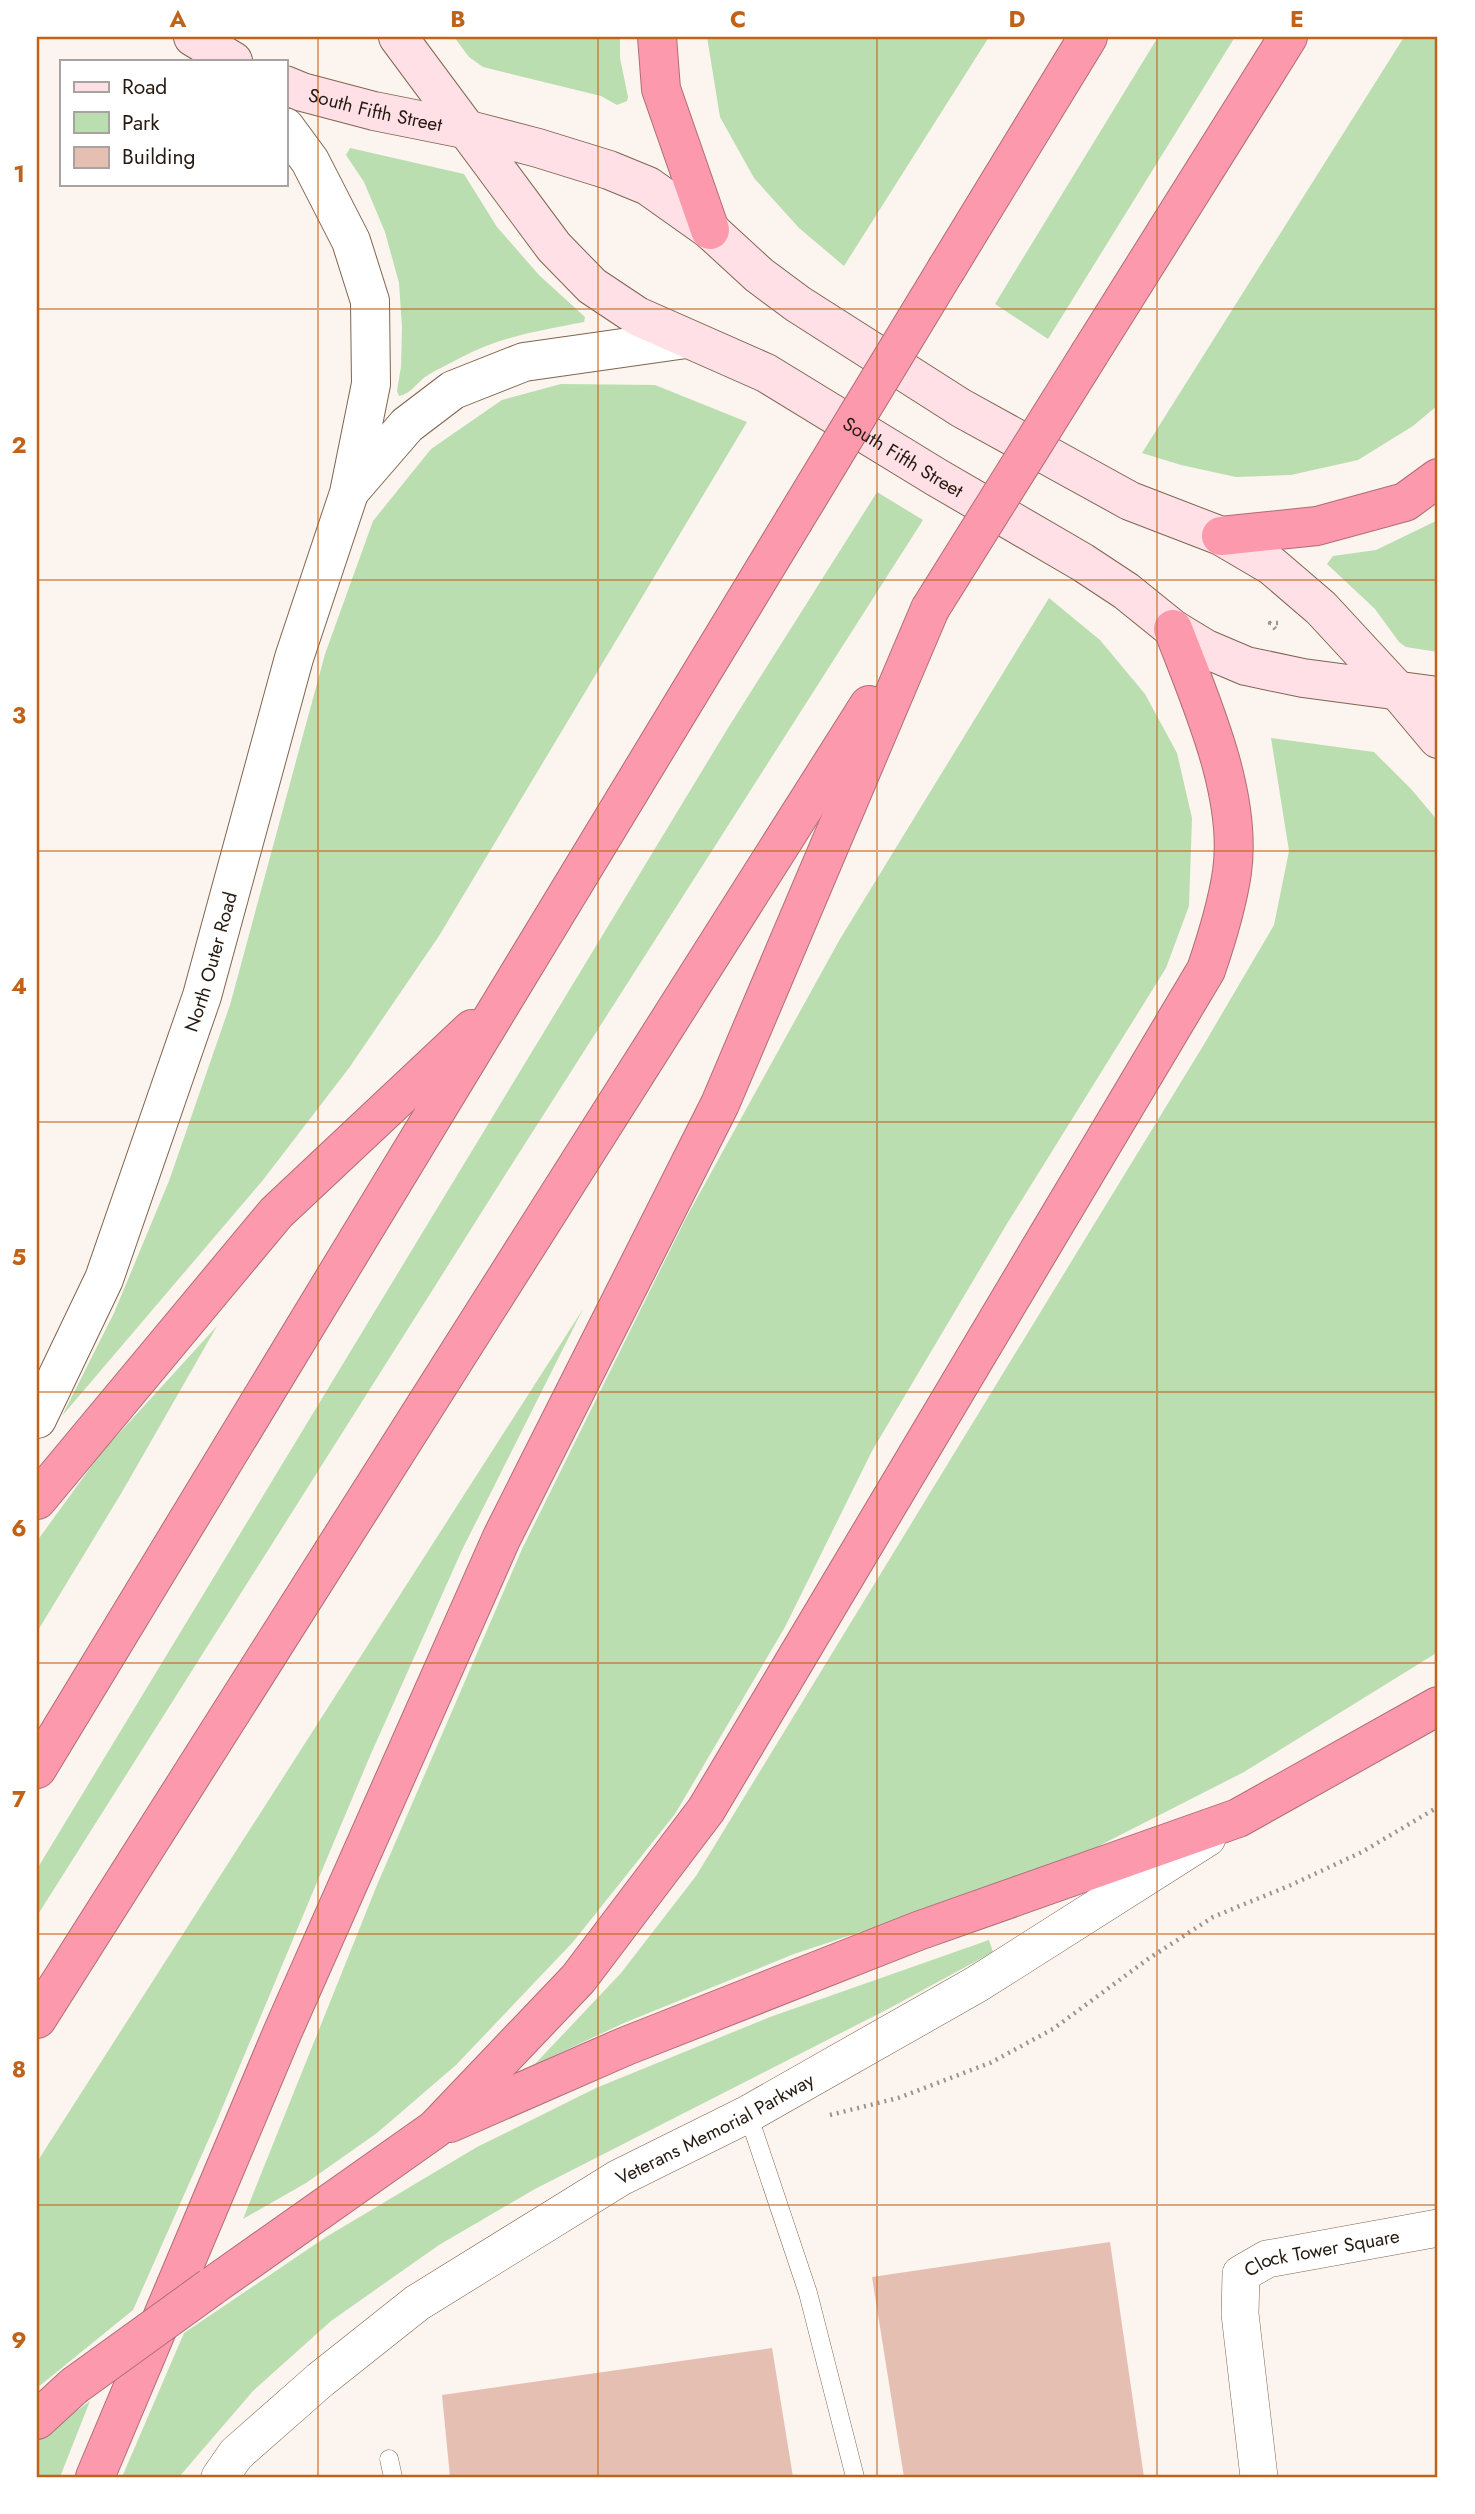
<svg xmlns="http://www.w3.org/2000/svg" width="1475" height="2514" font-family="Jost,sans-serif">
	<rect width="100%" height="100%" fill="#fbf4ef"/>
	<!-- green -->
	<g fill="#bbdeb1">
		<path d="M454,37H620V58L628,97L627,101L617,105L601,96L483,67L469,57Z"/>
		<path d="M707,37H989L844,266L799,228L754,178L720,117Z"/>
		<path d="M1158,37H1235L1048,339L995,304Z"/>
		<path d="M1404,37H1438V405L1413,426L1358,460L1291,475L1236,477L1181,465L1142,453Z"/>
		<path d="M350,148L464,174L497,227L539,275L585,317L584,322C543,330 502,336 464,356C451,363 437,369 425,377C416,384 410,394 399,396L397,391L401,367L402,327L399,283L385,232L364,182L346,155Z"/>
		<path d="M561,384L655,385L747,422L439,936L349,1068L263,1180L62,1416L114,1313L169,1181L230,1005L325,654L373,521L431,449L502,400Z"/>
		<path d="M877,492L923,520L514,1161L37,1916V1869L54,1841L728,728Z"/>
		<path d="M1438,520V652L1406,647L1399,642L1375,609L1327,564L1333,556L1376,550Z"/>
		<path d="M1049,598L1100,640L1145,694L1177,753L1192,818L1189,906L1166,968L1008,1222L872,1451L785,1627L675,1814L573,1942L456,2065L377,2133L306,2183L243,2219L377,1885L522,1549L686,1218L840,939Z"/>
		<path d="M1271,738L1374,752L1412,790L1438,821V1652L1244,1772L1079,1856L921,1912L794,1954L624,2023L534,2065L621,1973L696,1876L1203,1046L1274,925L1289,851Z"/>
		<path d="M583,1309L462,1550L370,1756L215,2125L133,2310L37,2388V2162Z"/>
		<path d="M217,1326L122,1492L37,1632V1541L101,1453Z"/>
		<path d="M989,1940L993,1952L888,2009L535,2189L439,2245L331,2321L253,2391L179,2477H122L184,2333L326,2237L477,2147L596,2088L770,2017Z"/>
		<path d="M90,2401L60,2477H37V2440Z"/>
	</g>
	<!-- building -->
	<g fill="#e6bfb3">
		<path d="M1110,2242L1144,2477H904L872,2277Z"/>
		<path d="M772,2348L793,2477H450L442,2395Z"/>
	</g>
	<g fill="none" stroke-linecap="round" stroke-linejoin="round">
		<defs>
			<g id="service">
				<path d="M748,2114L808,2293L855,2477"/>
				<path d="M389,2459L393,2477"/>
			</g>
			<g id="minor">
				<path id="s1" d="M220,2477L236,2454L320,2380L417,2303L619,2178L748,2114L977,1984L1207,1838"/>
				<path id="s2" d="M1259,2477L1240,2314L1241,2274L1267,2259L1438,2228"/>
			</g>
			<g id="tertiary">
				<path d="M350,491L407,425L453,390L524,362L686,339"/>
				<path id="s3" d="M37,1419L104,1279L202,996L294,658L349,493L371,384L370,301L351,241L310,161L285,127"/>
			</g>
			<g id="secondary">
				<path d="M193,37L233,61"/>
				<path id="s4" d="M398,37L554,247L592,286L637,316L766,373L936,477L1082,562L1126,591L1173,629L1206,649L1246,666L1303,678L1438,696"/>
				<path id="s5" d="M285,85L302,92L374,111L469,130L538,148L609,170L648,186L710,230L759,275L798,304L961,408L1130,501L1221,536L1272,566L1321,608L1396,689L1438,739"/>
			</g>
			<g id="motorway">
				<path d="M657,37L661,89L710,230"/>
				<path d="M947,268L1088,37"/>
				<path d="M1090,353L1288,37"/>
				<path d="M1221,536L1317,526L1405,502L1438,478"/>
				<path d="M37,1500L276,1213L472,1029"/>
				<path d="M37,1769L793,522"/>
				<path d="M37,2019L869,705"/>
				<path d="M450,2123L626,2046L918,1931L1238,1818L1438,1706"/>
				<path d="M211,2287L435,2129L578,1979L706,1810L1206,970C1217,938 1227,906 1232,872C1243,794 1200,700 1173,629"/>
				<path d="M37,2420L74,2386"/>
				<path d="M95,2477L283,2031L502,1537L720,1104L930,609"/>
			</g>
		</defs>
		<!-- service casing -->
		<use href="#service" stroke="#80654f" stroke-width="19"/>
		<!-- minor casing -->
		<use href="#minor" stroke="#80654f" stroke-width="38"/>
		<!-- tertiary casing -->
		<use href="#tertiary" stroke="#80654f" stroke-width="40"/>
		<!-- secondary casing -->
		<use href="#secondary" stroke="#80654f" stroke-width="40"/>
		<!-- motorway casing -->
		<use href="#motorway" stroke="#b16d76" stroke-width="40"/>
		<!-- path -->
		<g stroke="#9d948e" stroke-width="4.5" stroke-dasharray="2 5" stroke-linecap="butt">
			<path d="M1278,623H1270L1278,632"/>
			<path d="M830,2115L898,2098L990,2063L1053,2029L1148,1959L1213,1917L1291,1885L1362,1852L1438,1807"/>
		</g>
		<!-- service -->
		<use href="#service" stroke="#fff" stroke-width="18"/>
		<!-- minor -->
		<use href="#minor" stroke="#fff" stroke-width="37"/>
		<!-- tertiary -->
		<use href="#tertiary" stroke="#fff" stroke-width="38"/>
		<!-- secondary -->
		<use href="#secondary" stroke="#fee0e6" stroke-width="38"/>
		<!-- motorway -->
		<use href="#motorway" stroke="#fc99ad" stroke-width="38"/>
		<defs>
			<g id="motorway-bridge">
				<path d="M793,522L947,268"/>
				<path d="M930,609L1090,353"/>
				<path d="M74,2386L211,2287"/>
			</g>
		</defs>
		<!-- motorway-bridge casing -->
		<use href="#motorway-bridge" stroke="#b16d76" stroke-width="40" stroke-linecap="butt"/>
		<!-- motorway-bridge -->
		<use href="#motorway-bridge" stroke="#fc99ad" stroke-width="38"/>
	</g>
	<!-- grid -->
	<path fill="none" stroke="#c16219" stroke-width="2" stroke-opacity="0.55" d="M318,37V2477M598,37V2477M877,37V2477M1157,37V2477M37,309H1438M37,580H1438M37,851H1438M37,1122H1438M37,1392H1438M37,1663H1438M37,1934H1438M37,2205H1438"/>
	<g text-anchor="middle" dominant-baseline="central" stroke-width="5" stroke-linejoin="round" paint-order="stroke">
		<!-- street labels -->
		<g font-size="19" fill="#251a11" stroke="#fff">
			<text stroke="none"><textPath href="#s5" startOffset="94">South Fifth Street</textPath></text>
			<text stroke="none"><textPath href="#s4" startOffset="672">South Fifth Street</textPath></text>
			<text stroke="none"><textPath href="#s3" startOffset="490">North Outer Road</textPath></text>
			<text stroke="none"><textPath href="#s1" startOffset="609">Veterans Memorial Parkway</textPath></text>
			<text stroke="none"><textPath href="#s2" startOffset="289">Clock Tower Square</textPath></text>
		</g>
	</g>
	<!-- border -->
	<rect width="1475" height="2514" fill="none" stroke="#ffffff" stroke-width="77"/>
	<!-- legend -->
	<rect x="60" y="60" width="228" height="126" fill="#ffffff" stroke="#a8a3a0" stroke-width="2"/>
	<rect x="74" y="82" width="35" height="10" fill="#fee0e6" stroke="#a8a3a0" stroke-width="2"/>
	<text x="122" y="94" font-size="21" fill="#251a11">Road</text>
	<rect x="74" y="112" width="35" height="21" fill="#bbdeb1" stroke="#a8a3a0" stroke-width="2"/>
	<text x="122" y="130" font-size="21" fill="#251a11">Park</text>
	<rect x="74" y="147" width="35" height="21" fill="#e6bfb3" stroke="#a8a3a0" stroke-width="2"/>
	<text x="122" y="164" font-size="21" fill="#251a11">Building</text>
	<rect x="38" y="38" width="1398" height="2438" fill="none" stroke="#c16219" stroke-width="2.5"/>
	<g font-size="23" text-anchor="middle" font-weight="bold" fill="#c16219">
		<text x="178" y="27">A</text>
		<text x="458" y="27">B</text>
		<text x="738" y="27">C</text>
		<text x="1017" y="27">D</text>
		<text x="1297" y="27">E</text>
		<text x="19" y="182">1</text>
		<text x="19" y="453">2</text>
		<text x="19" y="723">3</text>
		<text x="19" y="994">4</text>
		<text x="19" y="1265">5</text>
		<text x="19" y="1536">6</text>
		<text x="19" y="1807">7</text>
		<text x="19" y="2077">8</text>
		<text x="19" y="2348">9</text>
	</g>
</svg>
